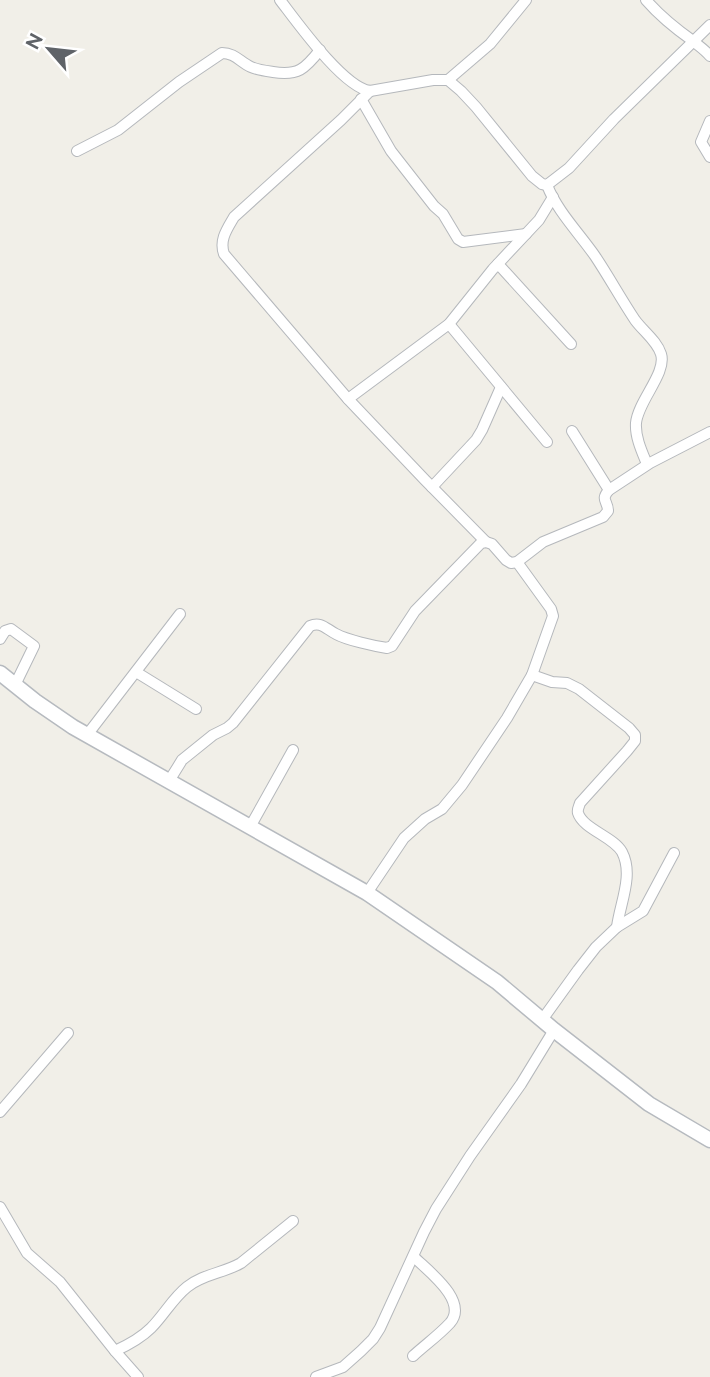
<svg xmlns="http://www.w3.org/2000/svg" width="710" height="1377" font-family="Raleway,sans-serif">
	<rect width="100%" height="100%" fill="#f1efe8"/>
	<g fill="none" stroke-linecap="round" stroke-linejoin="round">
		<defs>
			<g id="street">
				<path d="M280,0C297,22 343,87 370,91L433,80H448L461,91L476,107L532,176L542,184L547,185L569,168L614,119L710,25"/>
				<path d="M646,0C659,15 676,29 693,41C699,46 705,50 710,56"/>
				<path d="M448,80L490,44L526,0"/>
				<path d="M370,91L341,120L234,217C227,229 219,240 224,254L348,399L425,480L486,542"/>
				<path d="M361,99L391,151L434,206L443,214L458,239L463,242L526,234"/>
				<path d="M710,121L701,142L710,157"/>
				<path d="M77,151L118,130L179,82L222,53C235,53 240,62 251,67C258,70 266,71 273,72C298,76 305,69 320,50"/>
				<path d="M547,185C557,211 579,233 595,256C609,277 621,299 635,320C643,331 657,341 661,354C667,373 638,401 636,423C635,437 642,452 647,464"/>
				<path d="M498,264L571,344"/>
				<path d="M449,324L547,442"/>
				<path d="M348,399L449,324L493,269L539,220L553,197"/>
				<path d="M572,431L609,490"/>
				<path d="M432,487L476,440L482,430L501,387"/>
				<path d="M0,639L5,631L11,629L34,646L15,685"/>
				<path d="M136,672L196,709"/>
				<path d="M532,675L552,682L567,683L579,689L629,728L635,735V741L627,751L580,803C579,807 577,809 578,813C583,829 614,837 622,852C634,875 620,903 617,927"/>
				<path d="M87,735L180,614"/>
				<path d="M169,781L182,760L213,735L227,728L233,723L310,626C321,621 326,629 336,634C347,640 374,646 387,648L392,646L415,611L481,543L486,542L492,544L506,560L511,563L517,562L543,542L603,517L608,511C608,501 600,500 609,490L650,463L710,432"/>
				<path d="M250,827L293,750"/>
				<path d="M367,893L404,838L425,819L442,809L462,785L507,718L532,675L553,616L551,609L517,562"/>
				<path d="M542,1020L578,970L596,947L617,927L643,911L674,853"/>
				<path d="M0,1112L68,1033"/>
				<path d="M0,1207L27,1253L60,1282L115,1351L138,1377"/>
				<path d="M115,1351C128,1345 141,1338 151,1328C164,1315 173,1298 187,1287C203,1274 224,1273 241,1263L293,1221"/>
				<path d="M413,1356C425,1345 439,1335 450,1323C469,1301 428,1271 414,1257"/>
				<path d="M316,1377L343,1367L361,1351L373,1339L380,1328L424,1232L436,1209L470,1156L521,1084L554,1030"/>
			</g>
			<path id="secondary" d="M0,673L35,701L73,727L367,893L497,982L554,1030L649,1104L710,1140"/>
		</defs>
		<!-- street casing -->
		<use href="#street" stroke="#b5b8bc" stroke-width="12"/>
		<!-- secondary casing -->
		<use href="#secondary" stroke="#b6babf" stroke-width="17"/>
		<!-- street -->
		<use href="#street" stroke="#fff" stroke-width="10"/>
		<!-- secondary -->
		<use href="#secondary" stroke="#fff" stroke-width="14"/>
	</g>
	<!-- north arrow -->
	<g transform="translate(49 49) rotate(298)" stroke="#ffffff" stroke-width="5" paint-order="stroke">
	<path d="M0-5L12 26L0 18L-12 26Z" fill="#5f6368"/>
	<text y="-10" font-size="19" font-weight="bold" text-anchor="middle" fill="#5f6368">N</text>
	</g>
</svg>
